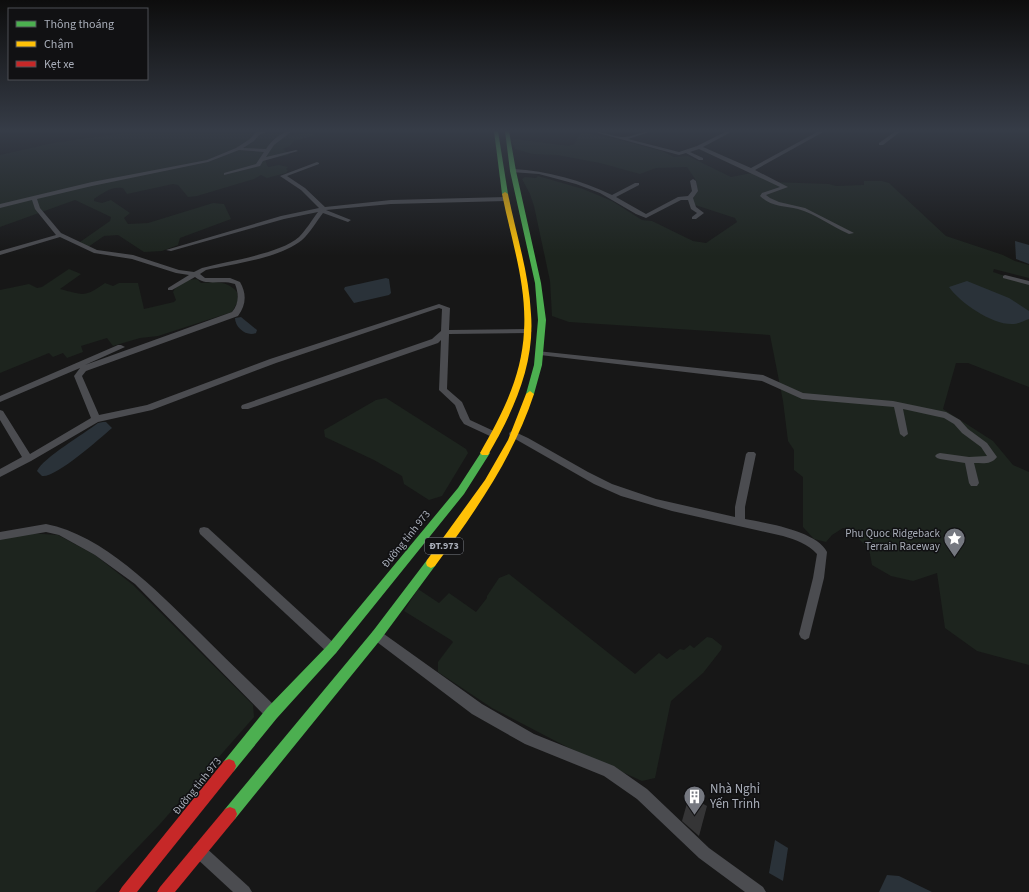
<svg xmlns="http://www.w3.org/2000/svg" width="1029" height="892" font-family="'Source Sans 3',sans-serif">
	<rect width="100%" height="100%" fill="#171717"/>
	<!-- green -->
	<g fill="#1d241e">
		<path d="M140,131H187V134L200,131H293L290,135L309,133L316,135L294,141L290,146L283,149L287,152L289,155L265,160L268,167L279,165L288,167L286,169L288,170L286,173L267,178L261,175L254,179L197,196L188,197L178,185L173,184L127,194L123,188C111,186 103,193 94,199V201L102,203L111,200L130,213L124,218L128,224L148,223L213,203L224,204L231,219L180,238L178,245L162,251L144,252L118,235L104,236L88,247L80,242L110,221L111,217L75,200L0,227V155L53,143Z"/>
		<path d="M581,132L624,141L662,151L674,157L688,156L731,177L752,173L771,182L829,184L836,186L864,185V181H882L889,183L946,236L1003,255L1015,261L1029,265V278L994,269L993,272L1029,284V387L968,363H956L943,409L993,441L1013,465L1029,472V665L977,651L945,628L937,573L913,581L891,576L872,565L869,549L850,530L843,528L832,535L826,542L814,539L803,527V477L794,470V450L788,441L783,401L770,335L569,322L552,316L550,281L534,206L530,194L522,179L525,177L536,178L538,176L583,189L612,201L642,220L652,221L693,241L706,243L737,222L735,218L692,204L694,194L697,191V182L687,167L656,168L640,174L600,163L557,155L533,154L515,149L511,141L515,139L569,146L574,144Z"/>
		<path d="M69,269L81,274L60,289C84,295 84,298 105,283L113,286L119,283H138L144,309L174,302L176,300L173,292C177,283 189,279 197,279L201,283C215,282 227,280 237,292L238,301L232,312L158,336L140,338L113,346L107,338L81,346L83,352L67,358L63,353L53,357L49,353L0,373V290L29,284L37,288L42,287Z"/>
		<path d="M386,398L466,449L468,453L442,496L429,500L404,484L402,476L374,460L325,437L324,430L376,400Z"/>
		<path d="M27,533L58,535L95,555L133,585L253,705L254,717L160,824L95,892H0V539Z"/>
		<path d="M509,574L635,674L659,653L667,659L680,649L684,650L690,645L694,648L707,637L712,638L722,646L721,650L703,673L671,701L655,778L642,781L569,748L492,708L438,672V662L453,642L451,640L404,611L418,589L439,603L449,593L476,612L487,598V596L499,578Z"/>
	</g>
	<!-- water -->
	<g fill="#2a3239">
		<path d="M1015,241L1029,245V264L1016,259Z"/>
		<path d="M386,278L389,279L391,293L389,295L354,303L344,289L345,287Z"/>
		<path d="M967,281L1009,298L1029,311V319C1025,320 1019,324 1014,324C994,326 960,303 949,287Z"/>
		<path d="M241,317L257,330L256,333C247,337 235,328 235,318Z"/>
		<path d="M103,422H106L112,428C99,439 56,478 42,476L37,471C43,458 85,433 98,423Z"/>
		<path d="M775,840L788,848L783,881L769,873Z"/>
		<path d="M887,875L899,876L932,892H879Z"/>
	</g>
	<!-- building -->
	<path fill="#353536" d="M689,796L707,806L699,836L682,821Z"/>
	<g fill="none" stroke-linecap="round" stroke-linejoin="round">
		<!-- street -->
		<g fill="#4b4c50" fill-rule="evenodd">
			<path d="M262,131H269L259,135L254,141L243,148L266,149C271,141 282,131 292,131L274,145L266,157L296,150L298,151L263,161L260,166L224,175V173L256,164L264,152L239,150L208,162L92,186L37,199L40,208L61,233L97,250L133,255L179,270L194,272L202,268C227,261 280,254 299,237C306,230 312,220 318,212L284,219L171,251L166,250L281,216L319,208L301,190L280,176L317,162L319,163V164L287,176L305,188L325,207L391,200L506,197L509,199L506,201L391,204L326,210L351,220L348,222L323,213C316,222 310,233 302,240C280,258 234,264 206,270L200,274L205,278H230L240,282C247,294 246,305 238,316L86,371L82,376L99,415L147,405L270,359L439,304L450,308L449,330L528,329L532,331L528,333L449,334L447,389L462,402L470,420L498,433L499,435L498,437H492L464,424L460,418L455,405L439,390L441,340L438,343L248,409H242L241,407L242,405L432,339L441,331L442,309L439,308L276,363L152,410L98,422L31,461L0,477V469L22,457L0,420V410L3,411L30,454L91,418L74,376L80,368L0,402V396L118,345H121L125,347L85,365L232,312C239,304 239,294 235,284C221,279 207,287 195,277L172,290H168V288L189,275L176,273L132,259L94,253L60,237L0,255V251L56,235L35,209L32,200L0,208V204L92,182L207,160L236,148L250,139L255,133Z"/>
			<path d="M591,131C602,131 611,136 622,137C630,138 642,131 652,131L628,139L679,152L697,146L727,131H733L703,147L751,168L819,131H825L755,170L788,187L766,195L770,198L779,202L805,208L854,233L849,234C832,227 816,214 798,209C785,206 771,207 760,196L762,193L780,187L699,149L690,152L703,158V160H699L686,153L679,155Z"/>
			<path d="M896,131H901L883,145H879V143Z"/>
			<path d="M513,169C548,171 581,180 612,195L635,183H639V185L616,197L646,214L678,197L688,196L692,191L690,181L693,179L696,181L698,191L693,198L696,207L704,213L696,219H692V217L697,213L691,209L688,200H681L646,218L636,214L600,193L576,184L539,174L511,172L510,171Z"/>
			<path d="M1005,275L1029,281V285L1003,278V276Z"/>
			<path d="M537,351L763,375L803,393L893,401L946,412L960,420L968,429L987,443L997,457C991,465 983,463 974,463L979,483L977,486H971L969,483L965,463L940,459L937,458L935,456L937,454L940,453L969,457L987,456L981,447L962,433L954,424L944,418L903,409L908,434L904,437L900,434L894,407L802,399L762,381L540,355L536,353Z"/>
			<path d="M513,431L528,438L588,472L612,484L656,499L735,517V507L746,454L748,452H754L756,454L745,507V519C766,523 817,531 827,552L824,578L809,638L805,640L801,638L799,634L813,578L817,554C808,544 796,540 783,536L672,511L621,496L594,484L510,436L509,434L510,432Z"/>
			<path d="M46,524C103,535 156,590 196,629C223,656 250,682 277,708L278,713L277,718L272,719L267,718L135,584L95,555L59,535L46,532L0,540V532Z"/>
			<path d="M204,527L208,528L336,645L338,649L336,653L332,655L328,653L200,534L199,531L200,528Z"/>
			<path d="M377,629L482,704L534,734L614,766L647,789L709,848L763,887L766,892H745L699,858L637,799L604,776L525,744L472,714L373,639L371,635L373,631Z"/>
			<path d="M199,844L204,846L249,887L252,892H233L194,856L192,851L194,846Z"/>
		</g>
		<!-- fast -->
		<g fill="#4caf50" fill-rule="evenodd">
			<path d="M494,131H498L508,194L505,196L502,194Z"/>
			<path d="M505,131H509L516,171L541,283L546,320L542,365L534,394L530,397L526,394L534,365L538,320L535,283L510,171Z"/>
			<path d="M485,450L488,451L490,453L464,494L336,653L277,718L234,771L229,773L224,771L222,766L224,761L267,708L328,645L458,488L482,451Z"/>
			<path d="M431,558L435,560L436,563L435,566L381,639L235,819L230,821L225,819L223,814L225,809L373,631L427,560Z"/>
		</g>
		<!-- slow -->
		<g fill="#ffc107" fill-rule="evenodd">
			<path d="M505,192L508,194C516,234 529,273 531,314C535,365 513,412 488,455H482L480,453C502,415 522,376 524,331C527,285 511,239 502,194Z"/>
			<path d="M530,391L534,394C513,458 475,512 435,566L431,568L427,566L426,563L427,560L485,480L508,440L526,394Z"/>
		</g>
		<!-- jam -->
		<g fill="#c62828" fill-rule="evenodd">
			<path d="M229,759L234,761L236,766L234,771L137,892H119L122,887L224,761Z"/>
			<path d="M230,807L235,809L237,814L235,819L175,892H157L160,887L225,809Z"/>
		</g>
	</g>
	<!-- sky -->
	<linearGradient id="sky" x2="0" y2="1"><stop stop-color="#0d0d0d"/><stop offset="0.51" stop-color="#363c47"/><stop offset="1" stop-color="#363c47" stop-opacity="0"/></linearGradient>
	<rect width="1029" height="256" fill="url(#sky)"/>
	<!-- icons -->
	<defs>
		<symbol id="sight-pin" viewBox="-11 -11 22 30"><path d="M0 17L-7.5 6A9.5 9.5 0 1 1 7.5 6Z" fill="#757880" stroke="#111113"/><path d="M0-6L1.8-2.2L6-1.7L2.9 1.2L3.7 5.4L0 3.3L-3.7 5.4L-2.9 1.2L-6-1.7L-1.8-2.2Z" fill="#fff"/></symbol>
		<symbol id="building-pin" viewBox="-11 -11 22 30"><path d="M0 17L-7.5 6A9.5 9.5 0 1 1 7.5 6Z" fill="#757880" stroke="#111113"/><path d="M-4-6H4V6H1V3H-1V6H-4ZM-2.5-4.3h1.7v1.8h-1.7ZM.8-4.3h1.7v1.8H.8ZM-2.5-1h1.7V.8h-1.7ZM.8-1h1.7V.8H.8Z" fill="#fff"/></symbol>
	</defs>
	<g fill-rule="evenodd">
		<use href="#sight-pin" x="942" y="526" width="25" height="34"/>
		<use href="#building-pin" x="682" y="784" width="25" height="34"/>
	</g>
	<g text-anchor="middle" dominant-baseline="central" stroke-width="3" stroke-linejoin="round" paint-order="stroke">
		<!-- shield labels -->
		<rect fill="#111113" stroke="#7b7e86" stroke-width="1" x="425" y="538" width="38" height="16" rx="3"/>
		<g font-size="10" font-weight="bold" fill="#a8adb8">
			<text x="444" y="546">ĐT.973</text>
		</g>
		<!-- poi labels -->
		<g font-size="11" fill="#a8adb8" stroke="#111113" text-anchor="end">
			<text x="940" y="533">Phu Quoc Ridgeback<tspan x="940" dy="13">Terrain Raceway</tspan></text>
		</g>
		<!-- street labels -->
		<g font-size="11" fill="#a8adb8" stroke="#111113">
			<text transform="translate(406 539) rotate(-51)">Đường tỉnh 973</text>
			<text transform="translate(197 786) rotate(-51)">Đường tỉnh 973</text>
		</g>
		<!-- near-poi labels -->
		<g font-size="13" fill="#a8adb8" stroke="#111113" text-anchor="start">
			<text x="710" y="789">Nhà Nghỉ<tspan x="710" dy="15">Yến Trinh</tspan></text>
		</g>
	</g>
	<!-- legend -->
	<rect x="8" y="8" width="140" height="72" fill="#111113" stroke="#4d4f55"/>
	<rect x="16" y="21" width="20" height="6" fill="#4caf50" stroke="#4d4f55"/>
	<text x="44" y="28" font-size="12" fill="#a8adb8">Thông thoáng</text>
	<rect x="16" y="41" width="20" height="6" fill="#ffc107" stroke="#4d4f55"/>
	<text x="44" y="48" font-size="12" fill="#a8adb8">Chậm</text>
	<rect x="16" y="61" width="20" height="6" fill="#c62828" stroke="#4d4f55"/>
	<text x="44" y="68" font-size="12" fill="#a8adb8">Kẹt xe</text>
</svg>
